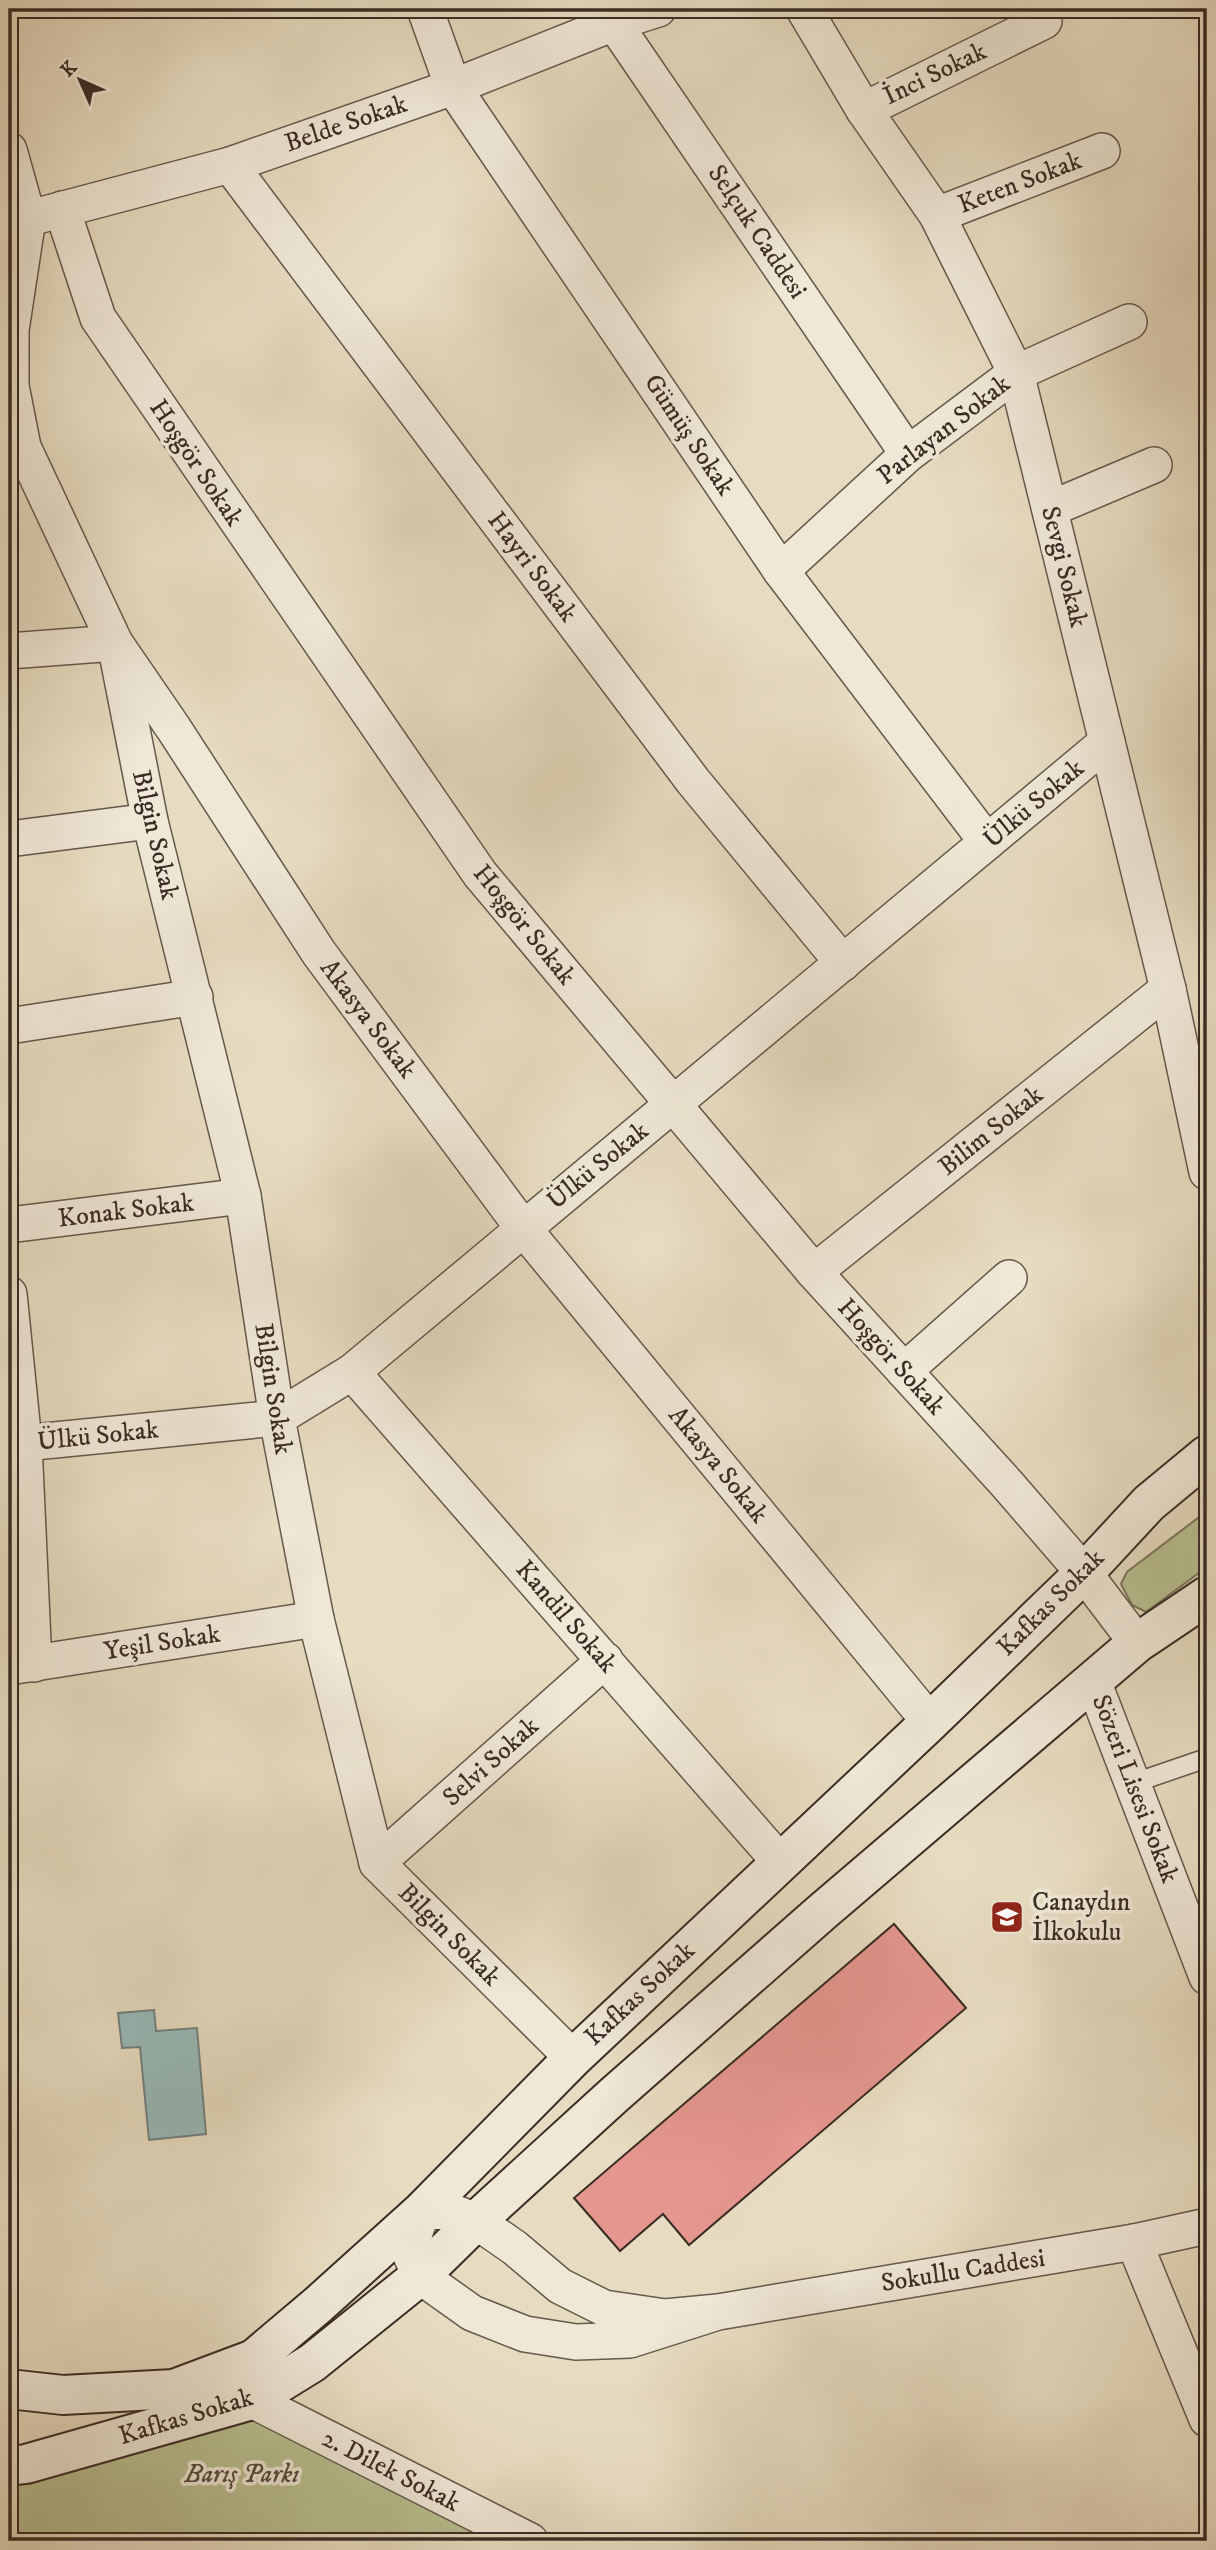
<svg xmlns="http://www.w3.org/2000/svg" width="1216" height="2550" font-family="'IM FELL DW Pica',serif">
	<rect width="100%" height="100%" fill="#e7dcc1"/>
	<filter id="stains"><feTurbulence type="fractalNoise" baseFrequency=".00286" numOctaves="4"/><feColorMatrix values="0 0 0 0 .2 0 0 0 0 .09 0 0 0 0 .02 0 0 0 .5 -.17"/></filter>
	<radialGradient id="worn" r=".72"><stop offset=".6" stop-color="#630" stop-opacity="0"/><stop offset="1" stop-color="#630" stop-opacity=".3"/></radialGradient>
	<!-- green -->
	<g fill="#b8bf91" stroke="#79765b" stroke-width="2">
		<path d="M1207,1511V1567L1146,1612L1132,1605L1121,1584L1127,1572Z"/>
		<path d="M252,2400L530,2541H9V2466Z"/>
	</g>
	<!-- water -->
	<path fill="#98bab9" stroke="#72817e" stroke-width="2" d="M154,2010L156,2031L197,2028L206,2134L149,2140L140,2047L122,2048L118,2013Z"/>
	<!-- building -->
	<path fill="#e4968f" stroke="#3a2c25" stroke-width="2" d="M894,1924L966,2008L689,2245L663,2214L620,2251L574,2198Z"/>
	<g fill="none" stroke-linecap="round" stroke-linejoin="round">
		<defs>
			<path id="lane" d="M1134,1783L1207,1758"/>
			<g id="street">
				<path d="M425,9L453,87L781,571L987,842"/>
				<path d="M610,9L614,23L908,454"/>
				<path d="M804,9L864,110L937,215L1016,373L1168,989L1207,1172"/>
				<path d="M864,110L1044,21"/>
				<path d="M9,150L28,218L11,330V386L23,447L115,643L174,729L319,953L523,1228L930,1722"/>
				<path d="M230,165L693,781L843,963"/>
				<path d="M62,209L98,318L480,874L814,1272L1007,1484L1084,1573L1137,1643"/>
				<path d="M41,215L230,165L453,87L614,23L658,9"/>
				<path d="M937,215L1102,151"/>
				<path d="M1050,509L1154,465"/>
				<path d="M781,571L908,454L1016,373L1129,322"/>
				<path d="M9,651L115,643L150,821L243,1196L277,1418L316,1619L377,1863L573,2058"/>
				<path d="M9,839L150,821"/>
				<path d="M9,1026L195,997"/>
				<path d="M9,1225L243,1196"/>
				<path d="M814,1272L1168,989"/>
				<path d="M9,1294L24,1443L34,1664"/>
				<path d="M904,1371L1009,1278"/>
				<path d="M352,1372L780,1862"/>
				<path d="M24,1443L277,1418L352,1372L1107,742"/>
				<path d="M9,1667L316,1619"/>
				<path d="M1093,1681L1207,1977"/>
				<path d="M377,1863L605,1660"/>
				<path d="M1134,2242L1207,2419"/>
				<path d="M718,2312L630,2340L576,2342L525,2334L472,2313L420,2276L409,2251L422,2211L453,2212L476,2221L515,2248L560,2286L604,2308L665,2317L718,2312L1134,2242L1207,2226"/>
				<path d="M252,2400L530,2541"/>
			</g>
			<g id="secondary">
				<path d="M9,2389L63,2395L174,2389L254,2359L319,2304L422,2211L573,2058L930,1722L1084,1573L1149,1503L1207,1455"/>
				<path d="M9,2466L26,2464L252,2400L312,2363L420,2276L476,2221L613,2096L822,1912L1137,1643L1207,1596"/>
			</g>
		</defs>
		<!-- lane casing -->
		<use href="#lane" stroke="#65584c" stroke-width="21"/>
		<!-- street casing -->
		<use href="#street" stroke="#65584c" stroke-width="38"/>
		<!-- secondary casing -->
		<use href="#secondary" stroke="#3a2c25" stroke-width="42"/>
		<!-- lane -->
		<use href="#lane" stroke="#efe8d7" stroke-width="18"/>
		<!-- street -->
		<use href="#street" stroke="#efe8d7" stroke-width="35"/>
		<!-- secondary -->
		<use href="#secondary" stroke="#efe8d7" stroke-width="38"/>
	</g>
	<!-- icons -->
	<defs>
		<symbol id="school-square" viewBox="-11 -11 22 22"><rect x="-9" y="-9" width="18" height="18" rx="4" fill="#8f2418" stroke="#efe8d7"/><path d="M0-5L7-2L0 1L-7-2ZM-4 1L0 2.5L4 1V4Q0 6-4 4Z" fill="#fff"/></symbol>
	</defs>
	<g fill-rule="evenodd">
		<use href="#school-square" x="988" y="1898" width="38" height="38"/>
	</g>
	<g text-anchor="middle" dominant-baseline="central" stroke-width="7" stroke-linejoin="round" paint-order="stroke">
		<!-- street labels -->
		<g font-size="26" fill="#3a2c25" stroke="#efe8d7">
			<text transform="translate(935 74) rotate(-26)">İnci Sokak</text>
			<text transform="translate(346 124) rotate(-19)">Belde Sokak</text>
			<text transform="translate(1020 183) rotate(-21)">Keten Sokak</text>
			<text transform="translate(757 232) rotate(56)">Selçuk Caddesi</text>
			<text transform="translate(944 430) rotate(-38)">Parlayan Sokak</text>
			<text transform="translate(689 435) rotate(56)">Gümüş Sokak</text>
			<text transform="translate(196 463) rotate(56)">Hoşgör Sokak</text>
			<text transform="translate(532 567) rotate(53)">Hayri Sokak</text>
			<text transform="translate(1064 567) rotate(76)">Sevgi Sokak</text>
			<text transform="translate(1034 804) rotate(-40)">Ülkü Sokak</text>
			<text transform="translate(155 835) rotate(77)">Bilgin Sokak</text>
			<text transform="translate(524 925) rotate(51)">Hoşgör Sokak</text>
			<text transform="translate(368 1019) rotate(53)">Akasya Sokak</text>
			<text transform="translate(991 1131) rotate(-39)">Bilim Sokak</text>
			<text transform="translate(598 1166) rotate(-39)">Ülkü Sokak</text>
			<text transform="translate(126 1211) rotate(-7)">Konak Sokak</text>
			<text transform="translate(891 1357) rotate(48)">Hoşgör Sokak</text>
			<text transform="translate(273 1389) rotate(81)">Bilgin Sokak</text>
			<text transform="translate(98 1436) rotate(-6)">Ülkü Sokak</text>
			<text transform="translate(718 1465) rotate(51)">Akasya Sokak</text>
			<text transform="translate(1051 1603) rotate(-45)">Kafkas Sokak</text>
			<text transform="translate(566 1617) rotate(49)">Kandil Sokak</text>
			<text transform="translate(162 1643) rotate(-9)">Yeşil Sokak</text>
			<text transform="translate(491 1762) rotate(-42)">Selvi Sokak</text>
			<text transform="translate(1135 1789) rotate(69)">Sözeri Lisesi Sokak</text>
			<text transform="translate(449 1935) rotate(45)">Bilgin Sokak</text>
			<text transform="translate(640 1994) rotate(-43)">Kafkas Sokak</text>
			<text transform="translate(963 2271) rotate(-9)">Sokullu Caddesi</text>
			<text transform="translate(186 2417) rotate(-17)">Kafkas Sokak</text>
			<text transform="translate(391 2471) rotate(27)">2. Dilek Sokak</text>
		</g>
		<!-- poi labels -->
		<g font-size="26" fill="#3a2c25" stroke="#efe8d7" text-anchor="start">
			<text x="1032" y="1902">Canaydın<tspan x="1032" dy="30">İlkokulu</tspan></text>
		</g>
		<!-- park labels -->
		<g font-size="26" font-style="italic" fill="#53493b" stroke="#efe8d7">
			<text x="242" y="2474">Barış Parkı</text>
		</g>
	</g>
	<!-- margin -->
	<rect width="1216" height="2550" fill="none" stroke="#e7dcc1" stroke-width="35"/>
	<rect x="10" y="10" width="1195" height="2529" fill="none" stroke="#3a2c25" stroke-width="3.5"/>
	<rect x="18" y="18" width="1181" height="2515" fill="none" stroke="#3a2c25" stroke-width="2"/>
	<!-- north arrow -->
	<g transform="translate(80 80) rotate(315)" stroke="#efe8d7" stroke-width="5" paint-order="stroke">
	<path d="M0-5L12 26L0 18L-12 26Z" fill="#3a2c25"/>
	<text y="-10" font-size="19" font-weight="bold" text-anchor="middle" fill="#3a2c25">K</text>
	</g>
	<rect width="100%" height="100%" filter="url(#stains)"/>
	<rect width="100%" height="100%" fill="url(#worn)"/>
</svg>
